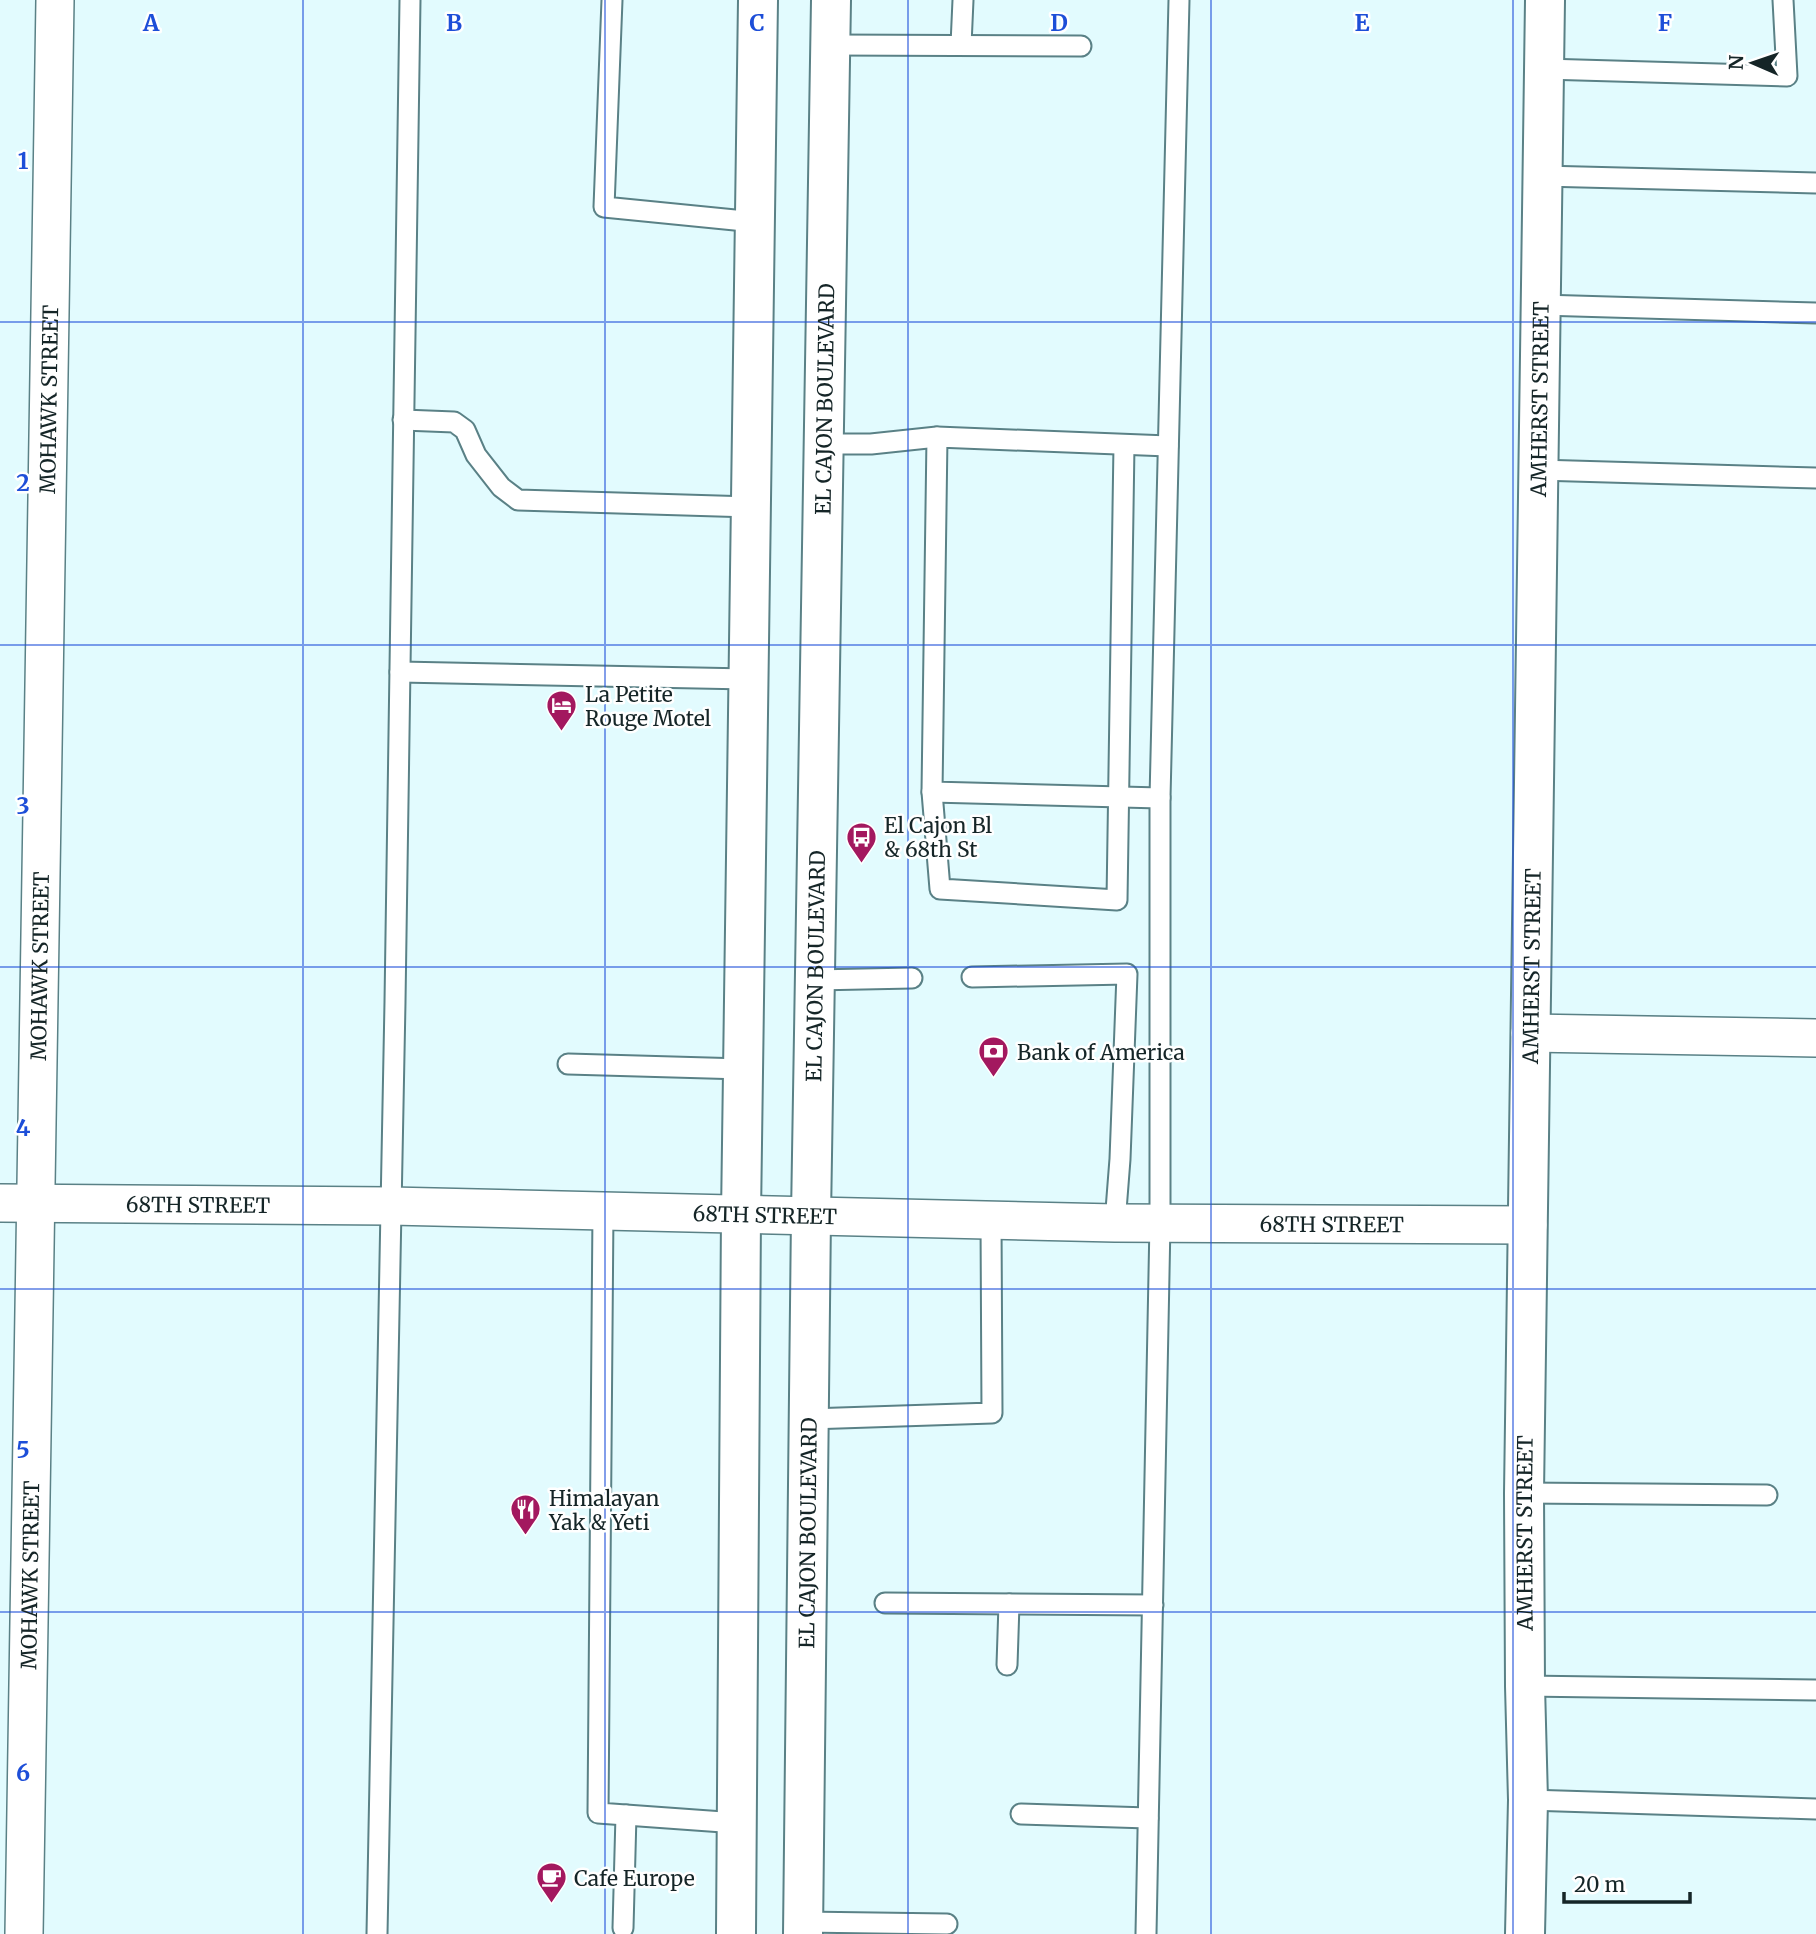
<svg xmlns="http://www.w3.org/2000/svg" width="1816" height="1934" font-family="Merriweather,serif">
	<rect width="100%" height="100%" fill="#e2fbfe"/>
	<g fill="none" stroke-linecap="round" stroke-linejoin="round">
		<defs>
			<g id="service">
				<path d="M612,0L604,207L755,222"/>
				<path d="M831,45L1081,46"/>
				<path d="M961,45L963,0"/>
				<path d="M1544,69L1787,76L1783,0"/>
				<path d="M1542,176L1816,183"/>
				<path d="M1541,305L1816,313"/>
				<path d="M403,420L454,422L465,430L476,455L501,487L518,500L751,507"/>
				<path d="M824,444H871L937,437"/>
				<path d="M1538,470L1816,478"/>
				<path d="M400,672L748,679"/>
				<path d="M932,792L940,889L1117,900L1124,445"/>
				<path d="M1160,798L932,792L937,437L1168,446"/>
				<path d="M972,977L1127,974L1120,1159L1115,1223"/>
				<path d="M815,980L912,978"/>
				<path d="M568,1064L743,1069"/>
				<path d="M603,1211L598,1813L737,1823"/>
				<path d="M809,1419L992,1413L991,1220"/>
				<path d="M1524,1493L1767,1495"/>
				<path d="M885,1603L1153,1605"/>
				<path d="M1007,1665L1009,1604"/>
				<path d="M1525,1686L1816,1690"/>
				<path d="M1528,1800L1816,1809"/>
				<path d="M1021,1814L1148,1818"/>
				<path d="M803,1922L947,1924"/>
				<path d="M623,1928L626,1815"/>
				<path d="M377,1934L395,1002L410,0"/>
				<path d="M1146,1934L1160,1223V798L1179,0"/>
			</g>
			<g id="minor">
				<path d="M1530,1033L1816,1038"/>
				<path id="s1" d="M0,1203L391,1206L1115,1223L1528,1225"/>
				<path id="s2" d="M24,1934L55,0"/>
			</g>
			<g id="tertiary">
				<path id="s3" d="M1525,1934L1528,1800L1525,1686L1524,1493L1545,0"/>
			</g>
			<g id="primary">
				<path d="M736,1934L741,1215L758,0"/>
				<path id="s4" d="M803,1934L811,1216L831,0"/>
			</g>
		</defs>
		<!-- service casing -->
		<use href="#service" stroke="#5a8186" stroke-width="23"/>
		<!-- minor casing -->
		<use href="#minor" stroke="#5a8186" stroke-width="40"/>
		<!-- tertiary casing -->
		<use href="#tertiary" stroke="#5a8186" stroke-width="42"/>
		<!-- primary casing -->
		<use href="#primary" stroke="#5a8186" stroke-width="42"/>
		<!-- service -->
		<use href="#service" stroke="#fff" stroke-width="19"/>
		<!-- minor -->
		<use href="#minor" stroke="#fff" stroke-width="37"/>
		<!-- tertiary -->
		<use href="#tertiary" stroke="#fff" stroke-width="38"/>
		<!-- primary -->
		<use href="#primary" stroke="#fff" stroke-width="38"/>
	</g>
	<!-- grid -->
	<path fill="none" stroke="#1d4ed8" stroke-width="2" stroke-opacity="0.55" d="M303,0V1934M605,0V1934M908,0V1934M1211,0V1934M1513,0V1934M0,322H1816M0,645H1816M0,967H1816M0,1289H1816M0,1612H1816"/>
	<!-- icons -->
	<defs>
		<symbol id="hotel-pin" viewBox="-11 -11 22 30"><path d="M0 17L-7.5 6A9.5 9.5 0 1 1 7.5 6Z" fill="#a3185f" stroke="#fff"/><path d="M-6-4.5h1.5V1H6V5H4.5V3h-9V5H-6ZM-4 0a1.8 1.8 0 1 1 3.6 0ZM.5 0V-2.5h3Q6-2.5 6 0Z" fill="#fff"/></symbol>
		<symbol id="bus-pin" viewBox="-11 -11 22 30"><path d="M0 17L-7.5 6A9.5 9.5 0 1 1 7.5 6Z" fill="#a3185f" stroke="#fff"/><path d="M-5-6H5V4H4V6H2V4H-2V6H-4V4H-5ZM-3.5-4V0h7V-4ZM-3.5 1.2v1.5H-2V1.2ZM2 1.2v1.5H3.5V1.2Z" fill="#fff"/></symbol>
		<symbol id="bank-pin" viewBox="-11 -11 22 30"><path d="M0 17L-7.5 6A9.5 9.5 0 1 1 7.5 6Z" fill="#a3185f" stroke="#fff"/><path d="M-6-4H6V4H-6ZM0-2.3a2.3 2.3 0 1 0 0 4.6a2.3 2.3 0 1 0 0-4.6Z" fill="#fff"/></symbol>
		<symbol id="restaurant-pin" viewBox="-11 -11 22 30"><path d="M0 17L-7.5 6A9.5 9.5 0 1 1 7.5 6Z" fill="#a3185f" stroke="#fff"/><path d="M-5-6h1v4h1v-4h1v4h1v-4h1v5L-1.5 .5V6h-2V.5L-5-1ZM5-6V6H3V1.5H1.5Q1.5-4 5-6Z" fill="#fff"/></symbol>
		<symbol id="cafe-pin" viewBox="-11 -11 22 30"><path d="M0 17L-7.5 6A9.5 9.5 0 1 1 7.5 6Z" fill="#a3185f" stroke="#fff"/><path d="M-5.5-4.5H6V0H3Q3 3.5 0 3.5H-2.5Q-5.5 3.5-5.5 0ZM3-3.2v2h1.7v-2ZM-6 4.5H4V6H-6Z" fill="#fff"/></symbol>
	</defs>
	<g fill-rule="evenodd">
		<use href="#hotel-pin" x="544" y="688" width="35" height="47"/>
		<use href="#bus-pin" x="844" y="820" width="35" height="47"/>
		<use href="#bank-pin" x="976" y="1034" width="35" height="47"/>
		<use href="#restaurant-pin" x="508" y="1492" width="35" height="47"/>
		<use href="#cafe-pin" x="534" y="1860" width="35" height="47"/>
	</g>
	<g text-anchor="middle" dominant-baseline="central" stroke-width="5" stroke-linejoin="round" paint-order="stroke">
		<!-- street labels -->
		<g font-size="21" fill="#152527" stroke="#fff">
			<text stroke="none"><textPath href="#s2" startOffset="1535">MOHAWK STREET</textPath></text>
			<text stroke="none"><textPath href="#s4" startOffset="1535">EL CAJON BOULEVARD</textPath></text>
			<text stroke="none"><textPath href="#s3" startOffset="1535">AMHERST STREET</textPath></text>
			<text stroke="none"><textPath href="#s2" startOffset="968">MOHAWK STREET</textPath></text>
			<text stroke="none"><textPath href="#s4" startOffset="968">EL CAJON BOULEVARD</textPath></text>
			<text stroke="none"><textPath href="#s3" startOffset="968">AMHERST STREET</textPath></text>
			<text stroke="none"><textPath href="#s1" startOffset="198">68TH STREET</textPath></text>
			<text stroke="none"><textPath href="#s1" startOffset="765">68TH STREET</textPath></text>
			<text stroke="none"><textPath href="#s1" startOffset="1332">68TH STREET</textPath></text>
			<text stroke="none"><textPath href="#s4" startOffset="401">EL CAJON BOULEVARD</textPath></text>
			<text stroke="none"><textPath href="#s3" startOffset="401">AMHERST STREET</textPath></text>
			<text stroke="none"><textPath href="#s2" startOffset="359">MOHAWK STREET</textPath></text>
		</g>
		<!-- poi labels -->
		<g font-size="21" fill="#152527" stroke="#fff" text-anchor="start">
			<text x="585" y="694">La Petite<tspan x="585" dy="24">Rouge Motel</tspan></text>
			<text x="884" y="825">El Cajon Bl<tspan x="884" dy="24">&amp; 68th St</tspan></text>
			<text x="1017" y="1052">Bank of America</text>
			<text x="549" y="1498">Himalayan<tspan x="549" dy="24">Yak &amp; Yeti</tspan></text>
			<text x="574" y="1878">Cafe Europe</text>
		</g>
	</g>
	<g font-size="23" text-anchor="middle" font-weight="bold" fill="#1d4ed8" stroke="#fff" stroke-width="5" stroke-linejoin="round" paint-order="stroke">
		<text x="151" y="31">A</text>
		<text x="454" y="31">B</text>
		<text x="757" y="31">C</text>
		<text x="1059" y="31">D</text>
		<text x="1362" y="31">E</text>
		<text x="1665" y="31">F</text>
		<text x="23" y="169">1</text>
		<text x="23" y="491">2</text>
		<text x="23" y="814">3</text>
		<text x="23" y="1136">4</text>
		<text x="23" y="1458">5</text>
		<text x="23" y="1781">6</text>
	</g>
	<!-- north arrow -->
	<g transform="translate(1753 63) rotate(272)" stroke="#ffffff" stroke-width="5" paint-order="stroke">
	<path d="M0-5L12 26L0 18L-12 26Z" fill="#152527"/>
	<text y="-10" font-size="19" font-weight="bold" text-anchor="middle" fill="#152527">N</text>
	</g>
	<!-- scale -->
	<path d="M1564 1892v10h126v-10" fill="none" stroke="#152527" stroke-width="3.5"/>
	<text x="1574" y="1892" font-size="21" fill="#152527" stroke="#ffffff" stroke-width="5" paint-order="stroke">20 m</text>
</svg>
